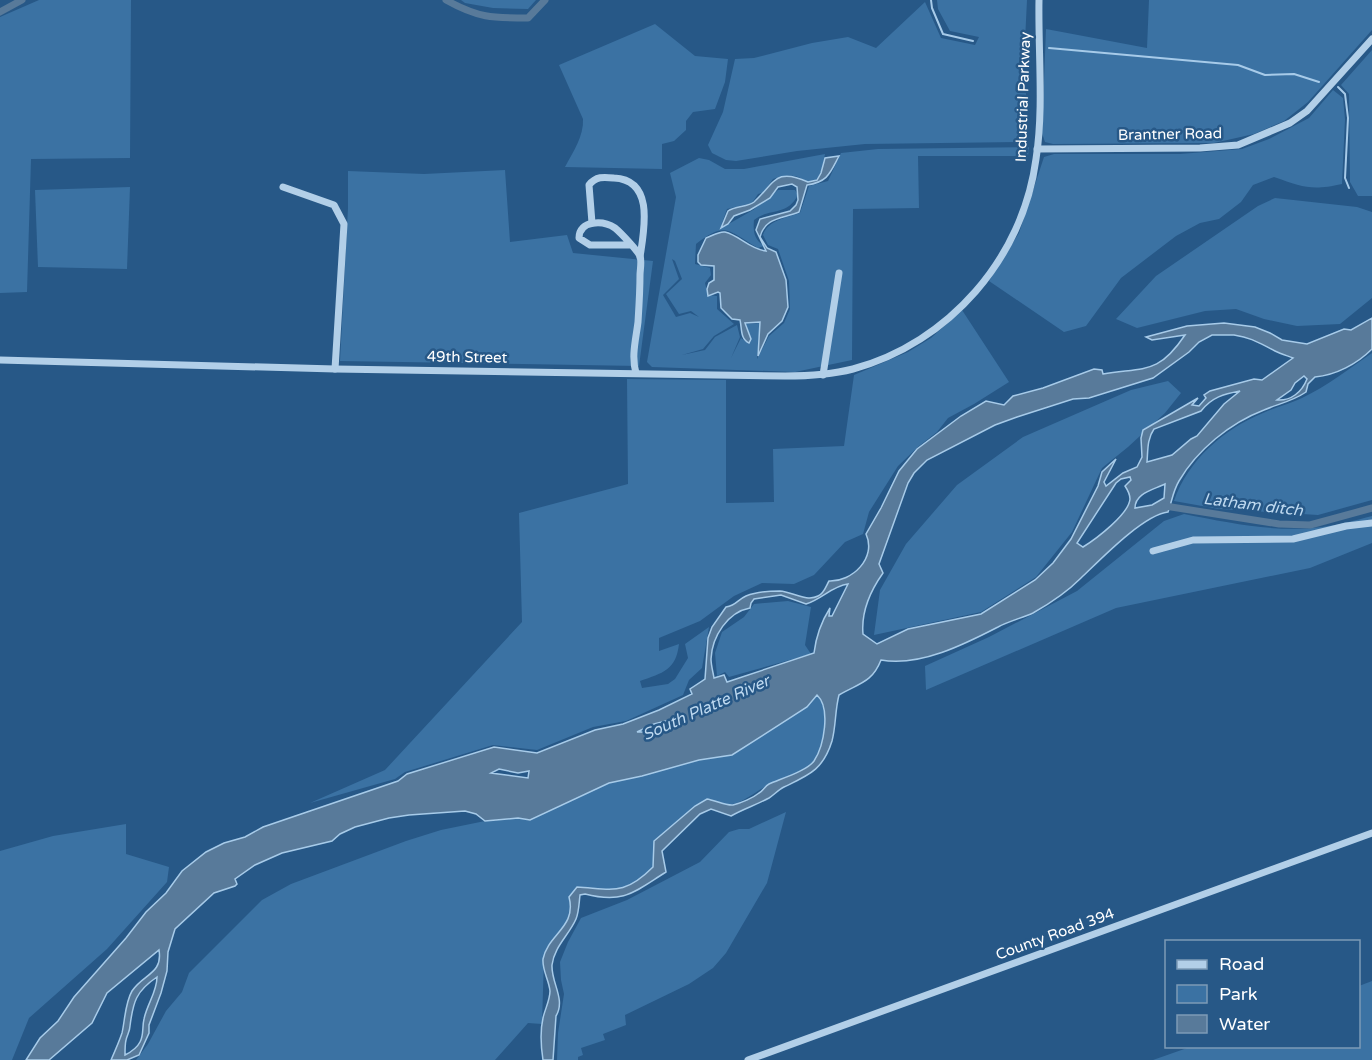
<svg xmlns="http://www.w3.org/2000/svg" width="1372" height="1060" font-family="'Varela Round',sans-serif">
	<rect width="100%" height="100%" fill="#275887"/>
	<!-- green -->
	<g fill="#3b72a3" fill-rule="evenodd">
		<path d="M39,0H131L130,158L31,159L27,292L0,293V17Z"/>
		<path d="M461,0H536L528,9L493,8L465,3Z"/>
		<path d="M937,0H1027L1025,41L1027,142L865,144L797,151L736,161L726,160L712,153L708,145L723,112L735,59L754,58L812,43L848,37L876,48L925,2L941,38L975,45L979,37L950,31L938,9Z"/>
		<path d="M1149,0H1372V30L1308,102L1284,121L1254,134L1214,143L1053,144L1045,142L1042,133L1046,29L1147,48Z"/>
		<path d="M655,24L695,56L728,59L725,82L715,109L693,112L686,121V130L674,141L662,144V169L565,167C573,152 584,136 583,119L559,65Z"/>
		<path d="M1372,50V196H1358L1350,182L1349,94L1341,85Z"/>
		<path d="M1333,90L1343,98L1345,119L1342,184C1311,191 1303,187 1274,177L1253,185L1241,202L1219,219L1200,223L1176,236L1121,278L1086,326L1064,332L989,281L1019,233L1044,157L1054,154H1180L1242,149L1269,139L1309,118Z"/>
		<path d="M1029,147L1028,156H918L919,208L853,209L852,360L795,372L652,367L647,362L676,197L670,173L699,158L709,160L725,169H744L825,154L821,172L817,179L808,182C795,174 787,174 773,179L764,192L758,194L752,203L727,209L720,229L753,210L778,190H795L798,195C786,217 771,207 754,220C753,232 754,239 764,246L758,248C727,230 726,221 696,244L695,264L710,268L711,275L705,283L708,295L717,296V309L734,324L714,336L703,349L682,355L705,350L715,337L737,325L740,337L731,358L741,338L749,344L751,339L746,324L760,323L757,359L769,336L784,323L790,309L789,281L778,249L768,245L763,235C768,220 786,218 800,213L809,186L828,181L841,153L878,149ZM672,259L675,261L682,279L666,294L679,314L691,311L699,317L690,313L676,317L663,295L679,279Z"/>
		<path d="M505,170L510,242L567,235L573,253L653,261L639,366L340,361L348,208V171L424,174Z"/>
		<path d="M130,187L127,269L38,267L35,190Z"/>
		<path d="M1275,198L1357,207L1372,212V298L1340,324L1297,326L1264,319L1236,309L1205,311L1137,328L1116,319L1156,276L1258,206Z"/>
		<path d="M962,310L1009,382L974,404L948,418L937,432L919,446L898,466L869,512L863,534L845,542L814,575L794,584L762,583L734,596L700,621L659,638V651L679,644C676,670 663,673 640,681L642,688L668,684L675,679L688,658L685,644L709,627L702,668L689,680L683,695L626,721L593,727L537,750L493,745L405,772L395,779L310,803L385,770L522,622L519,513L628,484L627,379L726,380V503L774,502L773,449L844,446L854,375L908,352L931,338Z"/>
		<path d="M1372,353V500L1318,515L1219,509L1174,501C1188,460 1224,429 1263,413C1276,407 1290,404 1302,398C1327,386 1349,369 1372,353Z"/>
		<path d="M1168,381L1181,393L1165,413L1128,447L1102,468L1072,532L1036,577L981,612L874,635L880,590L906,544L957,485L1023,437L1131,390Z"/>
		<path d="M1184,514C1230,523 1276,533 1322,527C1339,525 1356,520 1372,516V543L1310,568L1116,608L926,690L925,666L989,637L1077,591L1164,521Z"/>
		<path d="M788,601L811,607L805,645L811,654L729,677L725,672L717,676L715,653L722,632L744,617L754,604Z"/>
		<path d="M817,695C830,707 826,753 811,764C804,769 787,779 779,782C775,783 770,784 766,786C755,792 745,801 733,804C726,806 714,800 707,799L695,806L654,841V867C624,897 614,888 577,887L571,915L544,957L542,1024L528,1023L495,1060H136L148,1044L166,1011L182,992L189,973L262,900L291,884L406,841L441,830L485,821L517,818L530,820L609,783L642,776L699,760Z"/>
		<path d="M786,812L767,883L726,953L713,968L689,984L625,1015L626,1025L603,1034L605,1040L581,1048L583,1055L578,1057V1060H557L558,1033L564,994L561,980L560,962L568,942L581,918L627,900L700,862L729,832L739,829H749Z"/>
		<path d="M126,824V854L169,867L167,882L107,949L29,1018L12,1060H0V851L53,836Z"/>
		<path d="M1372,981V1060H1153L1190,1047L1358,1046L1359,986Z"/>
	</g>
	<!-- water -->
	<g fill="#587a9a" stroke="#a7cbe9" stroke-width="1.5" fill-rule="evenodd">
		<path d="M839,156C830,173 828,182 807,185L799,212C782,219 765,217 760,237L767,248L776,252L786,280L788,307L782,321L768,334L758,356L760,322L745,323L751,339L749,343C740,339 742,328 740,320L732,319L721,308L720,293L718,292L708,296L707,289L709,283L714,280V266L701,265L698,262V255L706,238C712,236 719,231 725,232C739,235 749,249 766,251L756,230L760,219L790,211L796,205L798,200L797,187L792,184L778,187L770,198L750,210L734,216L728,224L721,228L728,211C735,206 748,207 754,202C775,183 775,167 808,182L817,180L821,173L825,158Z"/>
		<path d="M1372,318V349C1357,364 1336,375 1315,377L1308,384L1306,392C1293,401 1278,404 1264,410C1230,423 1197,450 1179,481C1173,491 1172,501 1168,512C1143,515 1100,560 1081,578C1068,591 1049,604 1033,613C1022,618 1009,621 998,627C965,644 920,667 881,660C872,683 859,683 839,695C835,710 836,726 832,741C823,770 809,775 784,787C778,790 774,795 769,798C756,805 743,809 731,816L711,809L700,814L662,851L666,872C634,892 624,904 585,894L580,895C579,903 579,912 576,919C569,935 554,947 552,965C551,983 566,999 556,1016L553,1060H543C541,1047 540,1031 543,1018C545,1009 550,1000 550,991C549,980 542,970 543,959C548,934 577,927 569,897L577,887C613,889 624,896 653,867L654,841L695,806L707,799C714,800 727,806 733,805C741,803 753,798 759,793C763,791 765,786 769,784C780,779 807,771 814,761C824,746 831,708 817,695L807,707L732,755L699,760L642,776L609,783L530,820L518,818L485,821L476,814L465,811L409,815L389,818L355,827L340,834L332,841L282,853L255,865L235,879L237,884L235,886L214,893L175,929L168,952L167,971L161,993L149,1025V1033L139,1055L127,1060H111C115,1051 119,1042 122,1033C125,1020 125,1003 132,991C143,974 163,974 159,950L107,993L92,1023L49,1060H26L40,1038L58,1021L74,997L126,938L146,912L166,893L182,871L206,852L224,843L245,837L263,827L398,781L407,774L494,747L537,753L595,730L623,724L659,710L692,694L690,689L705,679L708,638L712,627L726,607C737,605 737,600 746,596C756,592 770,591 780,591C792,592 807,602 818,596C824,594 826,586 829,581C852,582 877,558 866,534L881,508L899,471L917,449L961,416L986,401L1004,405L1013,396L1043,388L1094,369L1102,370L1103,374C1145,367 1158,375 1185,335L1152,340L1146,337L1187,326L1224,323L1255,327L1270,333L1282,340L1307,344L1344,329L1351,330ZM1234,335C1253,338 1259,343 1275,351C1281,354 1288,356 1293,358L1262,380L1254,379L1210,391L1204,395L1206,398L1199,406L1192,405L1198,398L1143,430L1141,438L1142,457L1137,467L1123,473L1106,486L1104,482L1116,459L1102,472L1098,486L1071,539L1053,563L1035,580L981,614L908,629L877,644L863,634C861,612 871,590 883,573L879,564L908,483L914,473L927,460L995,425L1017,417L1073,399L1089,398L1153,378L1189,352L1199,342L1212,335ZM1304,376L1307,379C1302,392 1291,401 1277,400L1291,390L1295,383ZM1240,391L1224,404L1197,436L1191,439L1172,455L1147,462C1148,450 1147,439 1154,429L1201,411C1212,397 1224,394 1240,391ZM1130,477L1131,480L1125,486C1127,489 1130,495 1130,499C1129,514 1096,539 1083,547L1077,543L1116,483L1121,479ZM1165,484L1164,498L1152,505L1135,508C1135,493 1153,490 1165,484ZM848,584L832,616H829L830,608C821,622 816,637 814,653L727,682L724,675L714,678C713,672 711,665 711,659C712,636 728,612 750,608L751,603L754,599L781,595L806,604C822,599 832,586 848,584ZM674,719L654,732H637L654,724ZM499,769L518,773L529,771L528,778L491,773ZM157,977C157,992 147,1004 144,1019C142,1027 144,1035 140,1042C137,1048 131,1052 125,1055C125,1050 125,1044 126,1040C127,1035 130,1031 130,1026C133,1002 136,991 157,977Z"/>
	</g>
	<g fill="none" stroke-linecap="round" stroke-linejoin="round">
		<!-- stream -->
		<g stroke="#a7cbe9" stroke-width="2">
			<path d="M931,0L932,8L943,34L973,41"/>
			<path d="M1049,48L1238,65L1265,75L1294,74L1319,82"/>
			<path d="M1338,87L1345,94L1348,118L1345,178L1349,188"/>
		</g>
		<!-- canal -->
		<g stroke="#587a9a" stroke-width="7">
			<path d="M446,0C478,18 492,18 528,18L545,0"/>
			<path d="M0,12L22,0"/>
			<path d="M1165,506L1279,524L1310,525L1372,508"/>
		</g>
		<!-- minor -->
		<g stroke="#b2cfe8" stroke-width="7">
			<path d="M1037,149L1200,148L1238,145L1290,123L1307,111L1372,39"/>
			<path d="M283,187L334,205L344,224L335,369"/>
			<path d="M592,223L589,185C596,176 604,177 614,178C655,180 644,230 640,257"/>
			<path d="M631,245H590L579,238C579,220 603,220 615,228C621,233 637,250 640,256C642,261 640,270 640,275C640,291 639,306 638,322C636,339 631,356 636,373"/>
			<path d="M0,360L335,369L785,376C808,376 830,375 853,369C949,343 1023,258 1036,159C1044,108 1038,52 1039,0"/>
			<path d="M823,375L839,273"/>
			<path d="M1153,551L1193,540L1293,539L1346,526L1372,523"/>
			<path d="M748,1060L1372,833"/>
		</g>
	</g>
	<g text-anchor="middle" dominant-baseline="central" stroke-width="5" stroke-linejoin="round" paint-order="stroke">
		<!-- street labels -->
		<g font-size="15" fill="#fff" stroke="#275887">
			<text transform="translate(1023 97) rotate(-88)">Industrial Parkway</text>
			<text transform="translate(1170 134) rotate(-1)">Brantner Road</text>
			<text transform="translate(467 357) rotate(1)">49th Street</text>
			<text transform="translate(1055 934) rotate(-20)">County Road 394</text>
		</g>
		<!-- water labels -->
		<g font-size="16" font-style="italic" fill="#bed9f0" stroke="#275887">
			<text transform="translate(1253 505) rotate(7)">Latham ditch</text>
			<text transform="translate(706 708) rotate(-24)">South Platte River</text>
		</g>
	</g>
	<!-- legend -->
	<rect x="1165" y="940" width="195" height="108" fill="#275887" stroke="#7d9bb7" stroke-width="1.5"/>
	<rect x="1177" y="960" width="30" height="9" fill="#b2cfe8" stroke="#7d9bb7" stroke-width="1.5"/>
	<text x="1219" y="970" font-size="18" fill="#ffffff">Road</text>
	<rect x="1177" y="985" width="30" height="18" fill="#3b72a3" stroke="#7d9bb7" stroke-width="1.5"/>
	<text x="1219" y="1000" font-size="18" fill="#ffffff">Park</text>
	<rect x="1177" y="1015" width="30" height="18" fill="#587a9a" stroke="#7d9bb7" stroke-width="1.5"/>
	<text x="1219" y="1030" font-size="18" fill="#ffffff">Water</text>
</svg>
